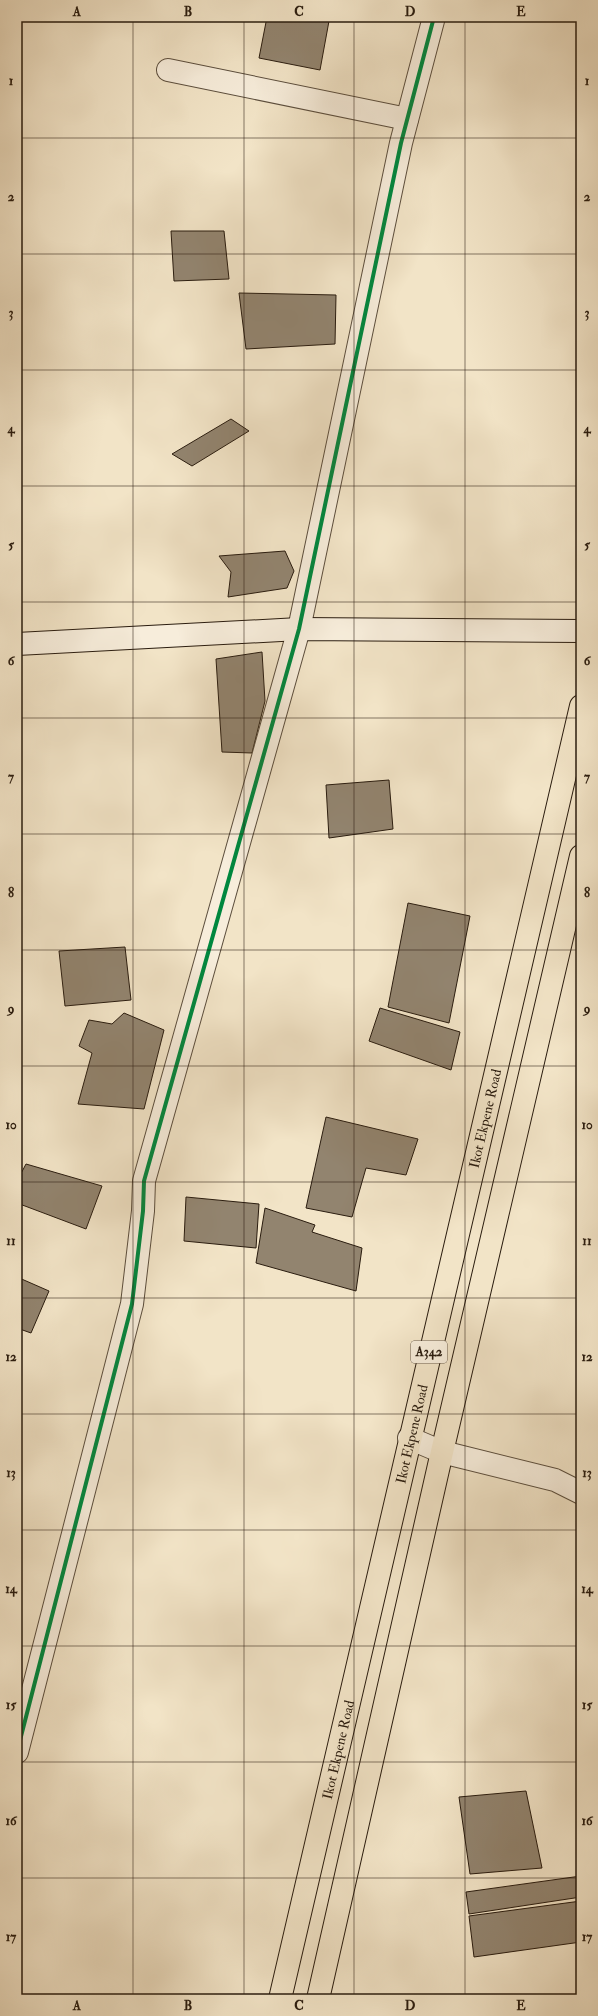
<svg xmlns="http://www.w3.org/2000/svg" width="598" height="2016" font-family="'IM FELL Double Pica',serif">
	<rect width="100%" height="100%" fill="#f2e4c7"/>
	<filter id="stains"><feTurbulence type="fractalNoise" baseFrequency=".005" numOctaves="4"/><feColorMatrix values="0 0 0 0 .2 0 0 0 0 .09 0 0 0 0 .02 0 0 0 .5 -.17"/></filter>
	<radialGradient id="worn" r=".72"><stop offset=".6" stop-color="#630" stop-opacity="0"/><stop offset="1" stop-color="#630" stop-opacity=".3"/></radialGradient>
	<!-- building -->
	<g fill="#92846f" stroke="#2a1c0f">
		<path d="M267,17H310L329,21L320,70L259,58Z"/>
		<path d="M171,231H224L229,279L174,281Z"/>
		<path d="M239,293L336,295L335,344L246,349Z"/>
		<path d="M231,419L249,431L192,466L172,454Z"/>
		<path d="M285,551L294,571L287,588L228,597L231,572L219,556Z"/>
		<path d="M262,652L265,701L252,753L222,752L216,659Z"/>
		<path d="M389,780L393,829L329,838L326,785Z"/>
		<path d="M408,903L470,916L449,1023L388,1007Z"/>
		<path d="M125,947L131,1000L65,1006L59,951Z"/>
		<path d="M380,1008L460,1032L451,1070L369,1041Z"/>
		<path d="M124,1013L164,1030L144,1109L78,1104L92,1053L79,1046L89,1020L112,1024Z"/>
		<path d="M326,1117L418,1139L406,1175L366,1168L352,1217L306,1208Z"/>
		<path d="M26,1164L102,1186L86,1229L17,1203V1181Z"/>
		<path d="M186,1197L259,1204L256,1248L184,1241Z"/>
		<path d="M265,1208L315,1225L312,1232L362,1248L356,1291L256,1263Z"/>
		<path d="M17,1277L49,1291L31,1333L17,1328Z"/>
		<path d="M526,1791L542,1868L470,1874L459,1797Z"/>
		<path d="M581,1876V1897L469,1914L466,1892Z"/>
		<path d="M581,1901V1942L474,1957L469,1916Z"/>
	</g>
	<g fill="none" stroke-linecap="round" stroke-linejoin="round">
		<defs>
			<g id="street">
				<path d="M168,70L407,119"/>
				<path d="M409,1438L442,1452L555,1480L581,1493"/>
				<path d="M17,1752L132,1304L143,1211L144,1181L299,629L401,143L434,17"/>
			</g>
			<path id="secondary" d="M17,644L299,629L581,631"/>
			<g id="highway">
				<path id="s1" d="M280,1999L581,706"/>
				<path d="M318,1999L442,1452L581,856"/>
			</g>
		</defs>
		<!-- street casing -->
		<use href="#street" stroke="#5c4e3d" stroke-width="24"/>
		<!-- secondary casing -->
		<use href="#secondary" stroke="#2a1c0f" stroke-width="24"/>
		<!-- highway casing -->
		<use href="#highway" stroke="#2a1c0f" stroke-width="24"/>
		<!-- street -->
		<use href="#street" stroke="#f7eddb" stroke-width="22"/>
		<!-- secondary -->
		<use href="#secondary" stroke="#f7eddb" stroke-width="22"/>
		<!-- highway -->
		<use href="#highway" stroke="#f2e4c7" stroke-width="22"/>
		<defs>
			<path id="cycleway" d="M17,1752L132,1304L143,1211L144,1181L299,629L401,143L434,17"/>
		</defs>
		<!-- cycleway casing -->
		<use href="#cycleway" stroke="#f7eddb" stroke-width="6"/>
		<!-- cycleway -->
		<use href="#cycleway" stroke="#00873e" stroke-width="4"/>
	</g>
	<!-- grid -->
	<path fill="none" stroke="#2a1c0f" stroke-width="1" stroke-opacity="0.55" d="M133,17V1999M244,17V1999M354,17V1999M465,17V1999M17,138H581M17,254H581M17,370H581M17,486H581M17,602H581M17,718H581M17,834H581M17,950H581M17,1066H581M17,1182H581M17,1298H581M17,1414H581M17,1530H581M17,1646H581M17,1762H581M17,1878H581"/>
	<g text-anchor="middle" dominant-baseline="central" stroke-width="3.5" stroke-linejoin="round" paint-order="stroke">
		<!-- shield labels -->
		<rect fill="#f7eddb" stroke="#685b4c" stroke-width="1" x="411" y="1341" width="36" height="22" rx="3"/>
		<g font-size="13" font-weight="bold" fill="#2a1c0f">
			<text x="429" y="1352">A342</text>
		</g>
		<!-- street labels -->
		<g font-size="14" fill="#2a1c0f" stroke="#f7eddb">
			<text stroke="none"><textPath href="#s1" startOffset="904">Ikot Ekpene Road</textPath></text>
			<text stroke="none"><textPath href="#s1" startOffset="580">Ikot Ekpene Road</textPath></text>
			<text stroke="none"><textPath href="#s1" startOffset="256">Ikot Ekpene Road</textPath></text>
		</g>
	</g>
	<!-- margin -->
	<rect width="598" height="2016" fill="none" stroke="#f2e4c7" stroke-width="44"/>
	<rect x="22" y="22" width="554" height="1972" fill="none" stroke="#2a1c0f" stroke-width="1.5"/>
	<g font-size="13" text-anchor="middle" font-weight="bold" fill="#2a1c0f">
		<text x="77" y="16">A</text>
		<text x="188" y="16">B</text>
		<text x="299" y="16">C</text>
		<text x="410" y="16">D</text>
		<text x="521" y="16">E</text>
		<text x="11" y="85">1</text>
		<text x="587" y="85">1</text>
		<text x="11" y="201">2</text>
		<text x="587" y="201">2</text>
		<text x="11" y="317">3</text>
		<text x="587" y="317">3</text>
		<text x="11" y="433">4</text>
		<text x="587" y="433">4</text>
		<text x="11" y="549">5</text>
		<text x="587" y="549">5</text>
		<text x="11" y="665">6</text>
		<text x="587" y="665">6</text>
		<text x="11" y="781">7</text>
		<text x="587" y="781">7</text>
		<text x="11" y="897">8</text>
		<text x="587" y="897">8</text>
		<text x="11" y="1013">9</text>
		<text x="587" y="1013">9</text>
		<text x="11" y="1129">10</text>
		<text x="587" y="1129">10</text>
		<text x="11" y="1245">11</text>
		<text x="587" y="1245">11</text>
		<text x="11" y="1361">12</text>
		<text x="587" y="1361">12</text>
		<text x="11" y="1477">13</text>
		<text x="587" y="1477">13</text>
		<text x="11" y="1593">14</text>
		<text x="587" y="1593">14</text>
		<text x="11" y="1709">15</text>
		<text x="587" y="1709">15</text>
		<text x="11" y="1825">16</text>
		<text x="587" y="1825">16</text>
		<text x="11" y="1941">17</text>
		<text x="587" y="1941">17</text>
		<text x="77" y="2010">A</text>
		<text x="188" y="2010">B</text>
		<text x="299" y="2010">C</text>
		<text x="410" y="2010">D</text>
		<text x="521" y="2010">E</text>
	</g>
	<rect width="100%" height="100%" filter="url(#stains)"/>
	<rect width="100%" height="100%" fill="url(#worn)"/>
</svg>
